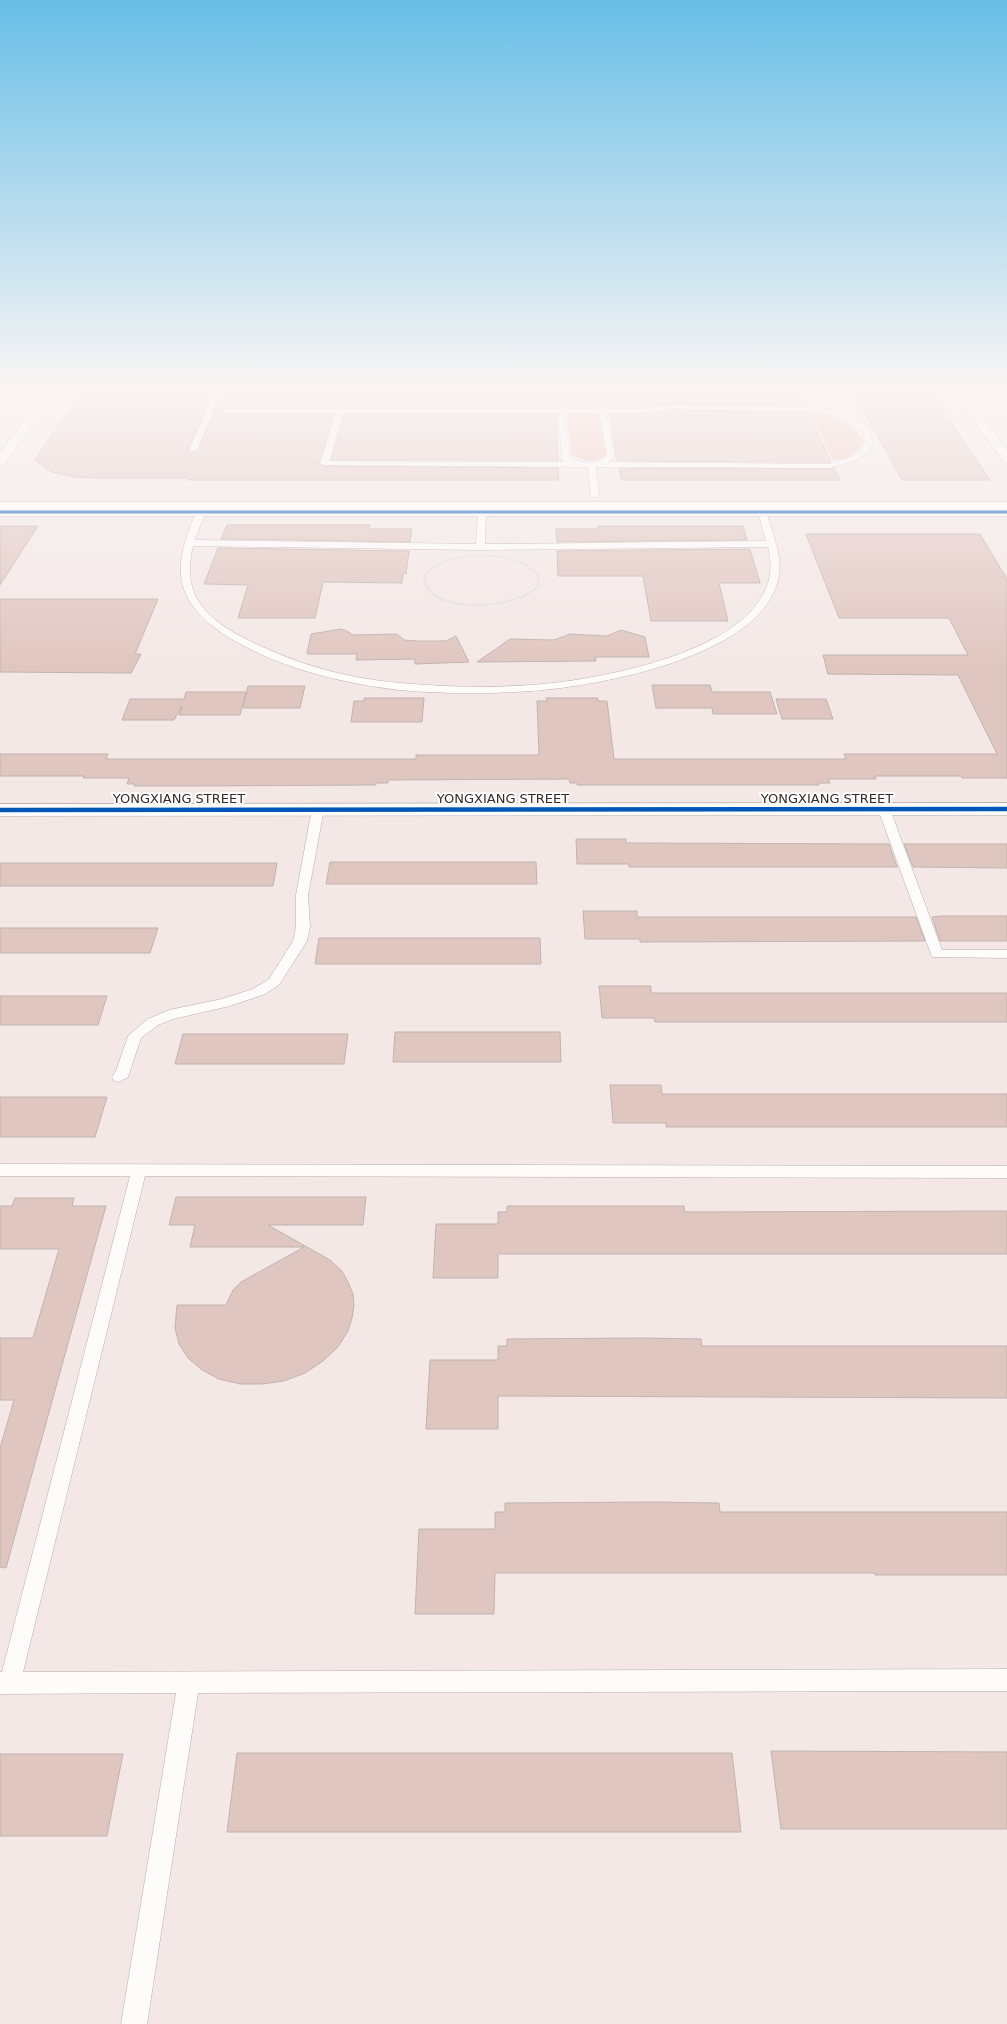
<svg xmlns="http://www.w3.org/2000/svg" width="1007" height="2024" font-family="'DejaVu Sans',sans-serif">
	<rect width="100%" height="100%" fill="#f3e8e6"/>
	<!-- green -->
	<g fill="#f1c3b8">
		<path d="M810,411C829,411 856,423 863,442C858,452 845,461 833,460Z"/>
		<path d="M575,412L599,414L609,453L606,457L589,461L572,456L567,414Z"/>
	</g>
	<!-- building -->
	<g fill="#e0c6c1" stroke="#c0b3b0">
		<path d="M234,383H672L674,393H799L805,405L671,404L636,408H609L608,405H555L556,408H223L218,410L223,414H334L319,463L324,466L558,468L559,480H188L189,478H95L75,477L52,472L35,460L82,391H214L188,449L189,453L197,451L223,391H230Z"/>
		<path d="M852,383H925L990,480H902L853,392H857Z"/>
		<path d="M671,410L808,412L831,462L617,461L610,414H636Z"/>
		<path d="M344,414H556L558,460H331Z"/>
		<path d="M834,468L840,480H621L619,469Z"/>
		<path d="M227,525H370L369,529H412L410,542L221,539Z"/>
		<path d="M0,526H38L0,585Z"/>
		<path d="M598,526H743L747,540L557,542L556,529H598Z"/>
		<path d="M806,534H980L1007,579V778H962L961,776H875L876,779H828L830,783H818L819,785H577V783H570L569,779L388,780V783H376V785L184,786H134L135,784H127L129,778H83L84,776H0V754H108L106,759H416V755H539L537,701H547L546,698H598V701H607L614,759H846L844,754H997L958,675L828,674L823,655H968L949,618H839Z"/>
		<path d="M218,548L409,551L406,574H403L402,583L323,582L315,618H238L248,585L204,584Z"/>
		<path d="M750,549L760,583H719L728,621H651L643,576H558L557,551Z"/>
		<path d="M0,599H158L135,654H141L131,673L0,672Z"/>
		<path d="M341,629L347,631L353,635L397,634L404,640L417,641H446L456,636L469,662L415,664V659L356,660L357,654H307L311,634Z"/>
		<path d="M621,630L645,637L649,657H595L596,661L477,662L510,639L554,640L570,634L607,636Z"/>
		<path d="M652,685H710L712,692H770L777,714H713L712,708H656Z"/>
		<path d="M248,686H305L300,708H243Z"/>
		<path d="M186,692H246L240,715H179L182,706L174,720H122L130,699H184Z"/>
		<path d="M364,698H424L422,722H351L354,701H364Z"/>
		<path d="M776,699H826L833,719H782Z"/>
		<path d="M576,839H626V843L889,844L897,867H629V864H577Z"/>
		<path d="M904,844H1007V868L913,867Z"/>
		<path d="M330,862H536L537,884H326Z"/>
		<path d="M0,863H277L273,886H0Z"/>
		<path d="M583,911H637V917H916L925,941L640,942V939H585Z"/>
		<path d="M941,916H1007V941H940L932,917Z"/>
		<path d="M0,928H158L150,953H0Z"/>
		<path d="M319,938H540L541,964H315Z"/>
		<path d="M599,986H651V993H1007V1022H655L654,1018H602Z"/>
		<path d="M0,996H107L98,1025H0Z"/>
		<path d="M395,1032H560L561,1062H393Z"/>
		<path d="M183,1034H348L344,1064H175Z"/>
		<path d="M610,1085H661L662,1094H1007V1127H666V1123H613Z"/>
		<path d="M0,1097H107L95,1137H0Z"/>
		<path d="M176,1197H366L363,1225H268L330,1260L342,1271L348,1282L353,1294L354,1306L352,1318L348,1331L338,1347L323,1361L305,1373L284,1381L262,1384H240L219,1379L202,1370L188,1358L179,1344L175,1328L177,1305H226L233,1290L241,1282L304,1247H190L195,1225H169Z"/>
		<path d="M15,1198H74L72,1206H106L6,1568L0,1567V1448L14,1400H0V1338H33L59,1249H0V1206H12Z"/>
		<path d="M507,1206H684L685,1212L1007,1211V1254H498V1278H433L436,1224H498V1212H507Z"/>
		<path d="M642,1338L701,1339L702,1346H1007V1398L498,1396V1429H426L430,1360H498V1346H507V1339Z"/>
		<path d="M654,1502L719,1503L720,1512H1007V1575H875V1573H495L494,1614H415L419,1529H495V1512H505V1503Z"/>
		<path d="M771,1751L1007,1752V1829H781Z"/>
		<path d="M237,1753H732L741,1832H227Z"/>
		<path d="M0,1754H123L107,1836H0Z"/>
	</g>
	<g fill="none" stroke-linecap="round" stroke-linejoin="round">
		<defs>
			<g id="lane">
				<path d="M114,383L129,384L152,383C142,391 125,389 114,385Z"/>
				<path d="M219,383H225L197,450L190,452L189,450Z"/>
				<path d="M0,390H38L42,392L38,394H0Z"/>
				<path d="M671,405L820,407L852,417L869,428L872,439V445L867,453L855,461L829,468L596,467L599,496L595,498L591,496L588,467L324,465L320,463L336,413H223L219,411L223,409H636ZM671,409L819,411L846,421L863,431C870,455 847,459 829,464L608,462L615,456L606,413H636ZM343,413H558L562,460L564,462L329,461ZM565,413H599L607,455C597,465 582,463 570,459Z"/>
				<path d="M201,509L205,512L195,540L476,544L478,512L482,509L486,512L485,544C579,544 672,541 766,541L758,512L762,509L766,512C773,535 785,560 777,584C754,658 598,686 531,691C488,694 443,694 400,690C348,684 296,672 250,649C209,628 171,602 183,550C186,540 193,513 201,509ZM193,546L480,550L768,547C771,559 772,573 767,586C743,654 594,681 531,685C487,688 444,687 401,683C349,679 299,665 252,642C231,632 206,618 195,595C188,579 189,562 193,546Z"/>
				<path d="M318,805L324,809L308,895L310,927L307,941L279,985L263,995L230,1006L173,1019L158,1025L141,1038L128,1077L119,1082L114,1081L112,1077L116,1071L128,1036L148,1019L169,1010L222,999L253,989L269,979L293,941L296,927V895L312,809Z"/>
				<path d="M884,805L890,809L942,950H1007V958L932,957L878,809Z"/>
				<path d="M0,1164L1007,1166V1178L145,1176L23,1672L1007,1669V1691L198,1693L147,2024H121L176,1693L0,1694V1672H2L130,1176H0Z"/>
			</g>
			<rect id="street" x="0" y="508" width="1007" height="8"/>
			<g id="secondary">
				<path d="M52,383H62L4,465L0,466V453Z"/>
				<path d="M947,383H957L1007,450V462L1003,461Z"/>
				<rect x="0" y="502" width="1007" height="8"/>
				<path d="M1007,803V815L0,816V804Z"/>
			</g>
		</defs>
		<!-- lane casing -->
		<use href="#lane" stroke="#baadab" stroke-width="1"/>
		<!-- street casing -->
		<use href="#street" stroke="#baadab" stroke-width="1"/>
		<!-- secondary casing -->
		<use href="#secondary" stroke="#baadab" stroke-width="1"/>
		<!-- path-far1 -->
		<path stroke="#dad7d6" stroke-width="1.5" stroke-dasharray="1 1" stroke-linecap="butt" d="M436,566C460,552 503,552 528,566"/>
		<!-- path -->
		<path stroke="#dad7d6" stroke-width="2" stroke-dasharray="1.5 1.5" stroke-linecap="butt" d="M437,565L428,572L424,579C425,583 426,588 429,590C450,614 517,607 539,586L538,575L526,565"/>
		<!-- lane -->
		<use href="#lane" fill="#fdfcfb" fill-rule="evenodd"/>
		<!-- street -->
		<use href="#street" fill="#fdfcfb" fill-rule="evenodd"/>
		<!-- secondary -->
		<use href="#secondary" fill="#fdfcfb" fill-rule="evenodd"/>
		<defs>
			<path id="cycleway-far1" d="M0,512H1007"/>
			<path id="cycleway" d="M0,810L1007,809"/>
		</defs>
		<!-- cycleway-far1 casing -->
		<use href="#cycleway-far1" stroke="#fff" stroke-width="4.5"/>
		<!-- cycleway casing -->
		<use href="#cycleway" stroke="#fff" stroke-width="7"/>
		<!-- cycleway-far1 -->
		<use href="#cycleway-far1" stroke="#0057b8" stroke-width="3"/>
		<!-- cycleway -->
		<use href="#cycleway" stroke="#0057b8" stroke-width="4.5"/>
	</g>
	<!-- sky -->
	<linearGradient id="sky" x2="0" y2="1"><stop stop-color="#68bee6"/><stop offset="0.58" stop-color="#faf5f4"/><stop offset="1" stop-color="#faf5f4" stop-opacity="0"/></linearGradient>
	<rect width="1007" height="666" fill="url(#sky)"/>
	<g text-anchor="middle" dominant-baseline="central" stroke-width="4" stroke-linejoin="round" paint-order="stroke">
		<!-- street labels -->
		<g font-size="13" fill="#3b2924" stroke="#fff">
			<text x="179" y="798">YONGXIANG STREET</text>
			<text x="503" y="798">YONGXIANG STREET</text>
			<text x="827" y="798">YONGXIANG STREET</text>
		</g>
	</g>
</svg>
